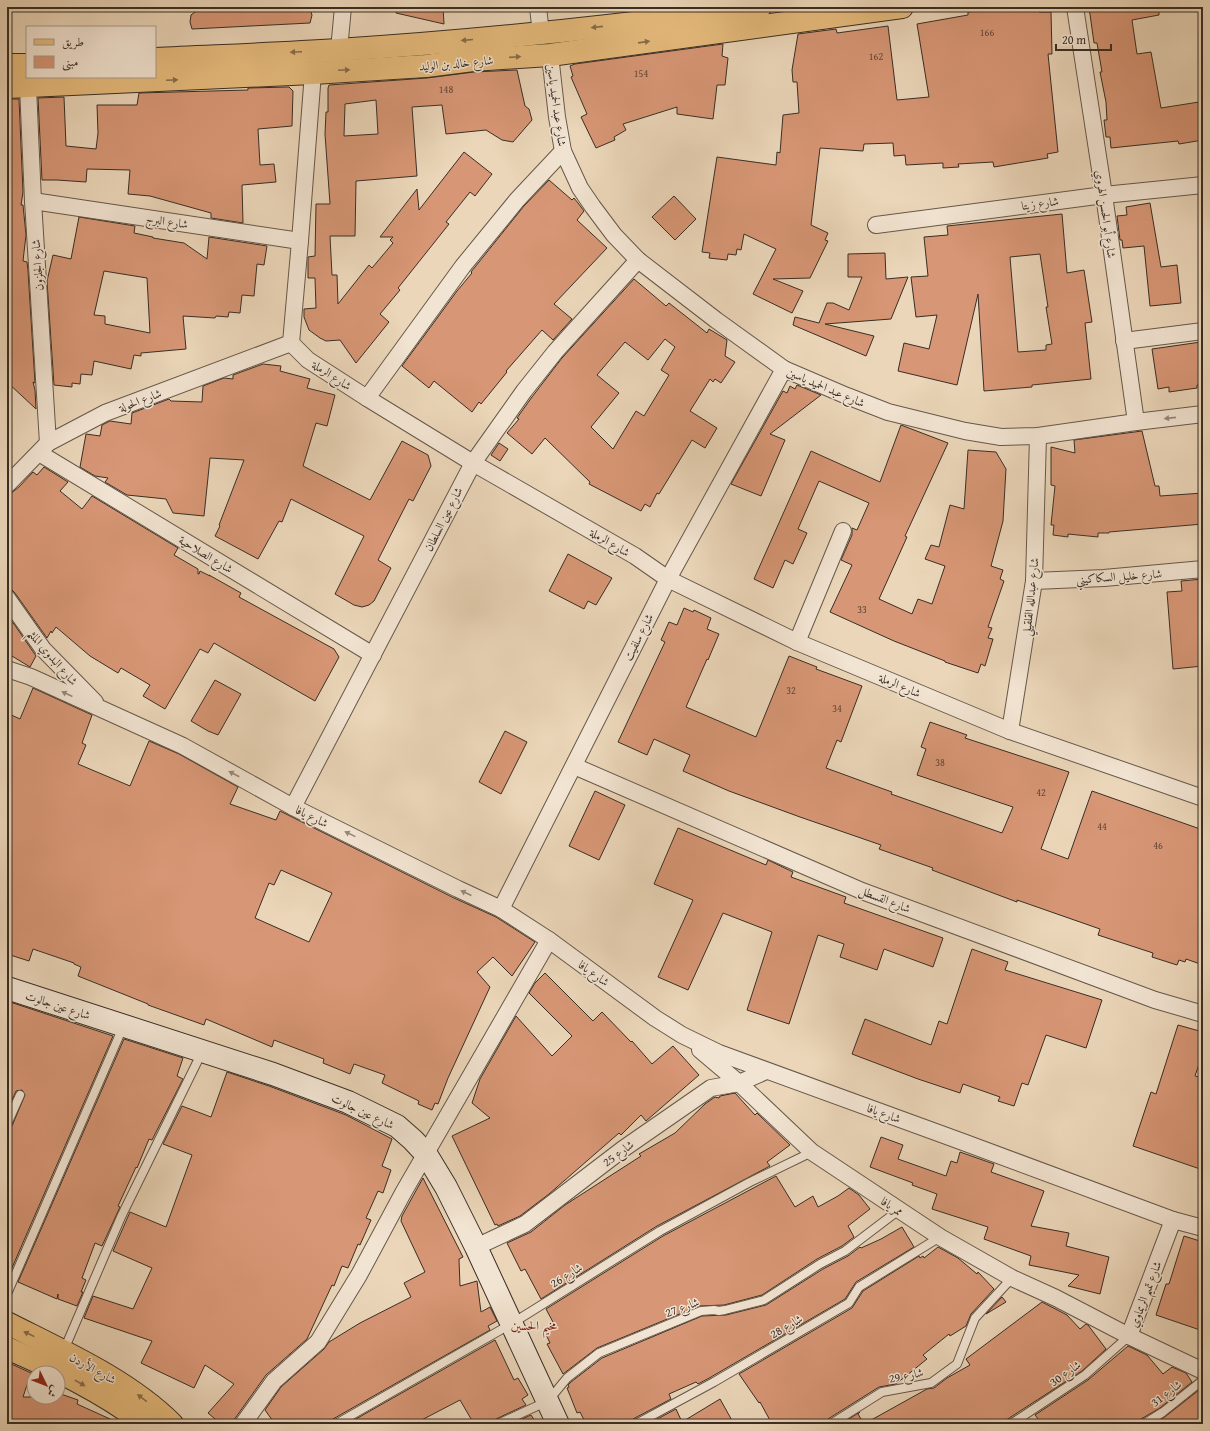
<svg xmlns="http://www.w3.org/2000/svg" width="1210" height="1431" font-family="'Gentium Book Plus',Amiri,serif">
	<rect width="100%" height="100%" fill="#ebd6b9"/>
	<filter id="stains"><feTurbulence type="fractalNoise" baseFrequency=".005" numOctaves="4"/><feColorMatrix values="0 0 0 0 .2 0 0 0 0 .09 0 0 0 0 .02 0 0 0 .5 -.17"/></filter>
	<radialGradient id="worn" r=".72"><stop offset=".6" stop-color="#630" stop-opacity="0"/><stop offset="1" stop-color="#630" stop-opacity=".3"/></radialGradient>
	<!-- building -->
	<g fill="#d79675" stroke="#392e25" fill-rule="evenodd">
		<path d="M300,7L310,9L312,15L310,23L192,29L190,22L191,15L199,9Z"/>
		<path d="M396,7H443L444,24L396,13Z"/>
		<path d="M1014,7H1038L1039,12H1051L1052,54H1048L1058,152L1047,154L1048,158L994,167L993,162L958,164L959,167L943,168V163L906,165L905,155L894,156L893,143L864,144L863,151L820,148L811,225L828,233L825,240L828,241L810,278L773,279L803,291L792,313L753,294L776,249L744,234L741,250L737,249L736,255L728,254L727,260L709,258L710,253L702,252L717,157L776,165L777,152L780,153L783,115L799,113L797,82H793L792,70L798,34L836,29L837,33L888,26L897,100L929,97L917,24L968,15V12Z"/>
		<path d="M1089,7H1159V15L1132,20L1137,54L1151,52L1161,108L1199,102L1203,140L1179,144L1178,141L1111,148L1110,137H1106L1104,120H1107L1106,102L1100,72H1102L1097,43H1094Z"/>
		<path d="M723,44L722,56L728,58L725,85H717L713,119L677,114V107L623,124L626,130L614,137L615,140L596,148L581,117L587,114L571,77L573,76L570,66L575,64Z"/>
		<path d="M517,70L525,106L529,109L532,120L513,142L502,140L486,130L446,134L442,105L412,107L417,176L356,181L355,236H330L332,275H337L338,304L369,265L372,268L393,243L390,240L393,237H380L417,189L419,210L464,152L492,174L475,196L470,192L446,222L449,224L398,288L400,290L380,314L389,322L356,363L340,340L326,341L320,338L309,330L304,317V309L316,308L315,278H308V257L315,256L316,204H330L325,134L326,112H328V88L329,85L427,78L474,72ZM376,100L378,134L344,136L345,104Z"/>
		<path d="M289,87L293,91L292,126L258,129L260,165L274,164L276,182L242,185L243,223L211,218V213L150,196L128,194L130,170L87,169L86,182L57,180H42L38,98L64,97L66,146L96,149L98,133L97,105H137L139,93L248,90V88Z"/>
		<path d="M7,99H19L23,192L21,205H23L26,235L23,261L27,262L28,271L35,383L33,382L35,390L36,409L7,382Z"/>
		<path d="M549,180L572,200L574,198L578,203L584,211L577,220L607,248L554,304L572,319L553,340L542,330L506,371L507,372L481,404L479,402L472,412L434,381L429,388L402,366L457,291L472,273L471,272L524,206Z"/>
		<path d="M674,196L696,219L675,240L652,217Z"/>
		<path d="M1150,203L1161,267L1177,265L1181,303L1150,306L1144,246L1123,248L1122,240H1120L1117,216L1127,215L1126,207Z"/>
		<path d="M1062,214L1067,273L1084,270L1092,322L1085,323L1091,379L1032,385V387L984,391L978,294L957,385L898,371L904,343L929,349L937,315L916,317L911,277L928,276L924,237L948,235L947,226ZM1040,254L1048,307H1046L1052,344L1046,345V350L1018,352L1010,257Z"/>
		<path d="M79,217L135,226L134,233L153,237V238L184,243L207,259L209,237L267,246L264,265L257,264L254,296L242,295L240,313L229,312L228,317L216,316L215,318L183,316L186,349L141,353V356L134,355L131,369L94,361L92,375L81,374L80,384L72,383V387L54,385L47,281L53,255L71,259ZM104,271L147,278L150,333L105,324V316L94,315Z"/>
		<path d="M885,253L886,279L908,277L891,319L825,324L874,336L866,356L793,325L795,317L819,323L827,303H833L849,310L862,277H848V254Z"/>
		<path d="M634,279L666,306L669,303L707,333L709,329L727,340L725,356L735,362L721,383L715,379L713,382L710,379L690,411L717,428L705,448L692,440L659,494L657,493L650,507L645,504L641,511L589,484L590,482L545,438L532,454L507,433L519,419L517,418L532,397L562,358ZM665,339L675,347L661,370L669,375L644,416L636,411L613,449L591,427L619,393L597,375L625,342L648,360Z"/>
		<path d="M1201,342L1203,357V384L1197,385V388L1169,392V387L1158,389L1152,349Z"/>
		<path d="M263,364L281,366L280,371L310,379L307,388L335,395L327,426L316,423L303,466L370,500L402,441L428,455L431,466L413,501L409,499L378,560L391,568L374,601L369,605L362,607L354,605L335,594L364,536L291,499L282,522L279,521L258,559L215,536L220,526L219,525L244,460L210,458L204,516L173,513L166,499L127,495L105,482L108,478L95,476L80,467L86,434L100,436L102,425L110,421L131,424L132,413L169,399L171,401L202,402L203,386L224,378L233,379V375Z"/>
		<path d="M797,385L821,395L770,434L785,440L761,496L731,484L783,391L787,393L790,386L795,389Z"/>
		<path d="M901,425L948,443L905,536L907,537L879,599L912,614L918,599L932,604L945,566L925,559L931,545L939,547L950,505L964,509L968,450L996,452L1006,469L1003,521L991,566L1003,570L1000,579L1004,581L988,627L992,628L988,638L993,639L985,666L981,664L978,673L945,662V661L894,641L830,612L852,565L841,560L852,535V528L857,530L869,503L819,481L798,529L807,533L793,564L785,560L773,588L754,579L811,451L880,482Z"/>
		<path d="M1142,431L1155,486H1159L1160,496L1203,493V524L1109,532V533H1098V537L1068,534V537L1053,535L1054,525H1051L1055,486L1051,485V447L1075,453L1074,440Z"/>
		<path d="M499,443L508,449L500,461L491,455Z"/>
		<path d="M44,467L68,482L60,491L82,509L92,496L178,548L174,555L198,569V574H199L200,571L210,576L209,575L241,593L239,597L334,649L339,657L315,701L214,643L208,653L200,649L165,709L143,696L150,685L121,668L118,673L90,656L56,627L52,633L51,631L47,638L15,593L11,589L7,580V494H10L19,487L33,472L37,475Z"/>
		<path d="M568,554L612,578L596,605L588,601L584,609L549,591Z"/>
		<path d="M1203,579V666L1173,669L1167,592L1182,591L1181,581Z"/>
		<path d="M684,608L693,612L694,610L711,618L707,629L719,634L708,660L707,659L686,707L756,737L789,656L817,667L816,669L862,686L841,742L837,740L826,768L878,787L892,792L891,794L1002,833L1013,807L917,775L926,749L921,747L930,722L967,735L965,738L1069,772L1041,849L1068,859L1092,791L1203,830V965L1186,959L1185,962L1179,960L1177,965L1152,957L1153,953L1098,935L1100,929L1017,900V902L932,870L933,868L879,849L881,845L800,817L729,791L683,771L690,755L654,739L647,755L618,742L665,642L661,640L669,622L677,625Z"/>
		<path d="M7,618L14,624L36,656L30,667L7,653Z"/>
		<path d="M215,680L241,694L218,735L208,731L191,721Z"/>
		<path d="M33,688L92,715L82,743L86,745L78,764L130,786L149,741L179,754L238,787L230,804L276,820L280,811L454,898L496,917L535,942L512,976L493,957L477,972L490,987L448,1078L438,1104L435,1103L432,1110L418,1104L419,1101L382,1083L385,1075L354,1064L350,1074L323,1063L324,1059L274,1040L272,1047L206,1019L204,1025L148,1005V1004L78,976L81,967L74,964V963L33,949L29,961L7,954V713L20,719ZM281,870L332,893L309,942L255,918L269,883L274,885Z"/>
		<path d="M505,731L527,742L501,794L479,782Z"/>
		<path d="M595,791L625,805L599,860L569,846Z"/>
		<path d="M678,828L766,865L768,860L793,872L791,877L846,897L844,903L943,938L933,967L884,949L877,970L840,957L844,944L818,935L789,1024L747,1010L772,932L723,913L688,990L658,977L693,900L654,884Z"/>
		<path d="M972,949L1008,962L1005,970L1102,1000L1086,1048L1046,1035L1028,1085L1022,1083L1014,1106L998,1101L1000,1097L963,1084L960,1093L918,1079L852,1054L865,1019L931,1045L939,1021L947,1024Z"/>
		<path d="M545,973L593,1021L602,1012L631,1042L632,1041L652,1064L673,1046L699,1075L646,1121L641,1115L621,1135L619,1133L549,1194L520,1216L498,1226L497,1224L495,1225L452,1136L490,1118L472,1103L480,1079L516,1016L552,1056L572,1036L529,993L535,983Z"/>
		<path d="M7,1001L113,1036L8,1277H7V1129L12,1126L25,1095L22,1090L16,1091L7,1111Z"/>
		<path d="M1178,1025L1203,1032V1052L1195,1076L1203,1078V1170L1133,1146L1151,1092L1156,1094Z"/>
		<path d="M124,1039L183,1058L177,1076L183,1079L152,1140L149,1139L137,1168L136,1167L118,1206L120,1207L102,1246L95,1243L82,1278L86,1280L81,1292H83L77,1306L58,1299V1294L57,1299L18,1282Z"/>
		<path d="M227,1072L269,1086L346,1115L392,1139L382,1166L391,1170L383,1193L378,1191L366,1218L371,1220L360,1245L358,1244L348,1268L342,1266L334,1286L332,1285L307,1339L266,1375L231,1424H221L208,1413L234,1384L205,1365L194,1388L141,1363L152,1341L84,1318L93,1296L133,1309L152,1268L113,1251L130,1212L166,1227L192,1155L163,1144L182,1106L211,1117Z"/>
		<path d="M735,1093L755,1115L757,1113L790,1145L767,1162L770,1166L657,1226L541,1299L525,1269L521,1271L507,1243L531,1232L565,1205L641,1156L639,1154L675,1133L705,1104L715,1097L719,1098L720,1096Z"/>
		<path d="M881,1137L903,1145L898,1159L946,1176L951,1161L957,1163L960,1152L994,1164L991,1172L1044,1191L1031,1226L1069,1233L1066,1246L1109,1257L1100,1294L1068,1286L1079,1275L1029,1265L1031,1256L984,1239L988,1227L932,1209L937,1194L912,1185L913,1183L870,1167Z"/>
		<path d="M776,1176L795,1207L813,1196L818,1207L838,1196L849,1188L859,1195L870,1209L848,1226L854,1237L842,1246L817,1259L762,1295L724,1305L699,1306L597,1348L563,1374L547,1344L550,1343L544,1330L554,1324L546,1309L663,1236Z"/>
		<path d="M423,1178L463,1257L459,1259L460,1286L477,1281L481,1312L490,1307L497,1321L488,1326L490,1330L333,1419L331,1424H275L265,1410L281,1387L324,1349L329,1342L360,1323L411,1297L404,1283L425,1272L401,1221L402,1216Z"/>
		<path d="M902,1227L914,1247L856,1282L845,1299L711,1377L698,1384L696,1382L669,1394L671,1399L633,1419L631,1424H586L580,1412L577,1413L567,1388L569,1387L568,1385L571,1382L602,1358L702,1316L726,1315L766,1305L823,1269L848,1256L860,1247L861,1248L881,1239Z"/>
		<path d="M1184,1236L1203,1242V1331L1156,1315L1166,1284H1169Z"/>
		<path d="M938,1247L958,1258L977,1274L978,1272L994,1289L971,1314L966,1326L950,1336L949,1334L923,1355L927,1359L896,1384L879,1387L828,1419L826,1424H772L760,1402L759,1403L739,1374L852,1308L863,1291L919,1256L920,1258L923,1256L924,1258Z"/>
		<path d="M1002,1297L1006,1302L986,1314Z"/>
		<path d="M1042,1302L1067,1315L1080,1329L1086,1324L1088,1325L1106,1349L1082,1371L1000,1424H864L927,1389L934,1388L947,1378L970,1365L966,1359Z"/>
		<path d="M495,1340L514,1380L518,1378L528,1395L522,1399L526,1405L496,1419L493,1424H474L460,1400L414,1424H347Z"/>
		<path d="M1128,1346L1147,1355L1163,1374L1172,1367L1186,1373L1192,1382L1160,1408L1141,1419L1139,1424H1042L1035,1415L1088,1380Z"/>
		<path d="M7,1362L31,1373L23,1397H58V1393L78,1400L77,1404L121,1424H7Z"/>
		<path d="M1199,1390L1203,1396V1424H1154L1166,1416Z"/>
		<path d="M720,1399L734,1424H648L676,1409L682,1422Z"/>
		<path d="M860,1412L858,1414L864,1424H841Z"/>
		<path d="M531,1415L537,1424H511Z"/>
	</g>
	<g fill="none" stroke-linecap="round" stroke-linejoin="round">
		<defs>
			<g id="lane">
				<path d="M7,1124L20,1095"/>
				<path d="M7,1294L123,1027"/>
				<path d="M64,1350L121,1217L202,1052"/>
				<path d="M336,1424L511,1324L660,1231L750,1182L812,1152"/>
				<path d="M498,1424L548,1401L567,1378L599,1353L701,1311L714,1310L719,1311L725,1310L764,1300L820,1264L845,1251L899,1210"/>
				<path d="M636,1424L714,1382L849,1303L859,1287L940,1237"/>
				<path d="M831,1424L882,1392L931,1383L957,1364L975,1318L1012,1278"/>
				<path d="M1011,1424L1085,1375L1129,1336"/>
				<path d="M1144,1424L1163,1412L1203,1380"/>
			</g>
			<g id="street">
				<path d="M538,7L541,34"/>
				<path d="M1075,7L1104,195L1136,422"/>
				<path d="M339,50L343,7"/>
				<path d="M550,55L557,117L563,151L580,188L593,207L614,235L638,260L716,320L784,369L847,396L888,412L965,431L1001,437L1038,436L1136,422L1203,414"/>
				<path d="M313,73L300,241L291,343L308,360L367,398L473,463L635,556L668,579L797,642L1010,731L1203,798"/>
				<path d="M28,87L33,201L48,443"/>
				<path d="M33,201L300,241"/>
				<path d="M876,225L1104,195L1203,185"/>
				<path d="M1124,341L1203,331"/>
				<path d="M367,398L463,266L517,200L563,151"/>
				<path d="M39,453L373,655"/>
				<path d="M7,485L48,443L105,413L291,343"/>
				<path d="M1034,581L1104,578L1203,569"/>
				<path d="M7,598L43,649L95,702"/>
				<path d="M797,642L843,531"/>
				<path d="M7,669L31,677L183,746L293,807L458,889L501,909L549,940L655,1018L682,1035L719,1053L963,1142L1173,1220L1203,1228"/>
				<path d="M1010,731L1034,581L1038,436"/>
				<path d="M574,766L862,891L1155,1000L1203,1014"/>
				<path d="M293,807L473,463L524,391L555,352L638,260"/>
				<path d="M501,909L668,579L784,369"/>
				<path d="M700,1050L739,1083L812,1152L940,1237L1012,1278L1056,1298L1129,1336L1203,1371"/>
				<path d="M476,1247L525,1224L623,1149L711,1088L739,1083L766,1071"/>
				<path d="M1129,1336L1173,1220"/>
				<path d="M243,1424L274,1381L318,1342L359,1275L403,1193L549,940"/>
			</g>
			<path id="secondary" d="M7,988L273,1074L348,1102L397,1126L413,1140L426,1154L446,1187L476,1247L558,1424"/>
			<g id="primary">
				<path d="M155,59C216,56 277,54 338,50C479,41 620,26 760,7"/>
				<path d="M7,65H27"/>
				<path d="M7,87L313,73L426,66L473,60L550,55L902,7"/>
			</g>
			<g id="highway">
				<path d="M7,1323C62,1351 128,1380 172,1424"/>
				<path d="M7,1348C55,1369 103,1392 145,1424"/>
			</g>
		</defs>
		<!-- lane casing -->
		<use href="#lane" stroke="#66584a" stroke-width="10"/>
		<!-- street casing -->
		<use href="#street" stroke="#66584a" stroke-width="18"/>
		<!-- secondary casing -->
		<use href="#secondary" stroke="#392e25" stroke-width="24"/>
		<!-- primary casing -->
		<use href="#primary" stroke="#392e25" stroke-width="24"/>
		<!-- highway casing -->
		<use href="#highway" stroke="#392e25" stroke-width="24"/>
		<!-- lane -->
		<use href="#lane" stroke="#f2e4d2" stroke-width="8"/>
		<!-- street -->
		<use href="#street" stroke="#f2e4d2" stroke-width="16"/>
		<!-- secondary -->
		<use href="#secondary" stroke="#f2e4d2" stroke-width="22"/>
		<!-- primary -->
		<use href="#primary" stroke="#e6bb7c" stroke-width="22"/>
		<!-- highway -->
		<use href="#highway" stroke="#e6bb7c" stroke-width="22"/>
	</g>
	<!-- one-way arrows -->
	<defs><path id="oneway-solid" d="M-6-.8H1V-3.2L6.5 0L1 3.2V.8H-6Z"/></defs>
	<g fill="#876d4c">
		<use href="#oneway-solid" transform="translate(597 27) rotate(174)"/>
		<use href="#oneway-solid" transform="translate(467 40) rotate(175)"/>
		<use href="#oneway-solid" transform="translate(644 42) rotate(-8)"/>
		<use href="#oneway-solid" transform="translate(296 52) rotate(177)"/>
		<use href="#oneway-solid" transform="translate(515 57) rotate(-4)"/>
		<use href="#oneway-solid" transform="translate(344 70) rotate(-3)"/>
		<use href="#oneway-solid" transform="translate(172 80) rotate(-3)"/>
		<use href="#oneway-solid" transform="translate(29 1334) rotate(-154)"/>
		<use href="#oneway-solid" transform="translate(80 1383) rotate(29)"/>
		<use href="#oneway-solid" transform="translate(142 1398) rotate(-143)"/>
	</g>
	<g fill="#96897c">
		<use href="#oneway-solid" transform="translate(1170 418) rotate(174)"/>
		<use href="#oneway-solid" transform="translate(67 694) rotate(-155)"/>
		<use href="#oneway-solid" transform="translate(234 774) rotate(-152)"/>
		<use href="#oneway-solid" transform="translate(350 834) rotate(-154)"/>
		<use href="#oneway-solid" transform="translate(466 893) rotate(-155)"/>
	</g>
	<g text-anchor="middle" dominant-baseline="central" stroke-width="3" stroke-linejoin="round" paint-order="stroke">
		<!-- number labels -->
		<g font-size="10" fill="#604839">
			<text x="987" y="32">166</text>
			<text x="876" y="56">162</text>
			<text x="641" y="73">154</text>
			<text x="446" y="89">148</text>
			<text x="862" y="609">33</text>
			<text x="791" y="690">32</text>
			<text x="837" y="708">34</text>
			<text x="940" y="762">38</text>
			<text x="1041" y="792">42</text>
			<text x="1102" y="826">44</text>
			<text x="1158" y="845">46</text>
		</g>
		<!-- street labels -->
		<g font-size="12" fill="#392e25" stroke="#f2e4d2">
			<text transform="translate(456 63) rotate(-5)">شارع خالد بن الوليد</text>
			<text transform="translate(557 105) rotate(82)">شارع عبد الحميد ياسين</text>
			<text transform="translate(1040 203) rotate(-8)">شارع زيتا</text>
			<text transform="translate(1106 214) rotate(82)">شارع أبو الحسن الهروي</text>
			<text transform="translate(167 221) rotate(8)">شارع البرج</text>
			<text transform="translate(37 265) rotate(-94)">شارع الجلزون</text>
			<text transform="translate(332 375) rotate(33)">شارع الرملة</text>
			<text transform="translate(826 387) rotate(23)">شارع عبد الحميد ياسين</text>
			<text transform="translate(140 400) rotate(-21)">شارع الحولة</text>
			<text transform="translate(443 519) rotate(-63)">شارع عين السلطان</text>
			<text transform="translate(610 542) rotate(30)">شارع الرملة</text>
			<text transform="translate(206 554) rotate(31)">شارع الصلاحية</text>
			<text transform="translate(1119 576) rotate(-4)">شارع خليل السكاكيني</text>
			<text transform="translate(1030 597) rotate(-84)">شارع عبدالله القلقيلي</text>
			<text transform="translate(638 637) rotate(-63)">شارع سلفيت</text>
			<text transform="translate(53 657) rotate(49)">شارع البدوي الملثم</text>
			<text transform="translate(900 685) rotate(23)">شارع الرملة</text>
			<text transform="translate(312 816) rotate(26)">شارع يافا</text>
			<text transform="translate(885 899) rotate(21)">شارع القسطل</text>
			<text transform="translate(594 973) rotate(36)">شارع يافا</text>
			<text transform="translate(58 1005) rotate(18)">شارع عين جالوت</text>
			<text transform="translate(363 1111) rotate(25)">شارع عين جالوت</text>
			<text transform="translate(884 1113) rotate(20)">شارع يافا</text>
			<text transform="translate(618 1153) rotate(-36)">شارع 25</text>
			<text transform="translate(892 1206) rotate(34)">ممر يافا</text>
			<text transform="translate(566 1275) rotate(-32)">شارع 26</text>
			<text transform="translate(1145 1294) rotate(-69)">شارع تميم الريماوي</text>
			<text transform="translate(682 1307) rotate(-20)">شارع 27</text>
			<text transform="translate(786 1326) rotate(-30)">شارع 28</text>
			<text transform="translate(93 1368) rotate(29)">شارع الأردن</text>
			<text transform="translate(1065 1373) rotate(-35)">شارع 30</text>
			<text transform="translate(906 1375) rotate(-11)">شارع 29</text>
			<text transform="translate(1166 1393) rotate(-37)">شارع 31</text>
		</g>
		<!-- neighbourhood labels -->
		<g font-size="13" fill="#7a1f14" stroke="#f2e4d2">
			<text x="534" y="1325">مخيم الحسين</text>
		</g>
	</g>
	<!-- margin -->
	<rect width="1210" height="1431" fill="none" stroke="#ebd6b9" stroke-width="24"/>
	<rect x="8" y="8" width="1194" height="1415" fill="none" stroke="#392e25" stroke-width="2"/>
	<rect x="12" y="12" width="1186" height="1407" fill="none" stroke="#392e25"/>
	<!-- legend -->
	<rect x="26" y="26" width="130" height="52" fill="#f2e4d2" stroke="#a89b8d"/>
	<rect x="34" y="39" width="20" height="6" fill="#e6bb7c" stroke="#a89b8d"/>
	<text x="62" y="46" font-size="12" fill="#392e25">طريق</text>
	<rect x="34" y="56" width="20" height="12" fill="#d79675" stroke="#a89b8d"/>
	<text x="62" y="66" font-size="12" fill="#392e25">مبنى</text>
	<!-- north arrow -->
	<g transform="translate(46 1385) rotate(133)"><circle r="19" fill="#f2e4d2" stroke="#a89b8d"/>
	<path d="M0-3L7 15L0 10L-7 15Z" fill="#8f2418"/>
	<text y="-6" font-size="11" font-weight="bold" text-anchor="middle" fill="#392e25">ش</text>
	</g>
	<!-- scale -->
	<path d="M1056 44v6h55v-6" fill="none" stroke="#392e25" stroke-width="2"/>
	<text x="1062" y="44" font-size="12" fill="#392e25" stroke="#f2e4d2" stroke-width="3" paint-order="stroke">20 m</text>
	<rect width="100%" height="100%" filter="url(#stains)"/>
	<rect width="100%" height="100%" fill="url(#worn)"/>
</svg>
